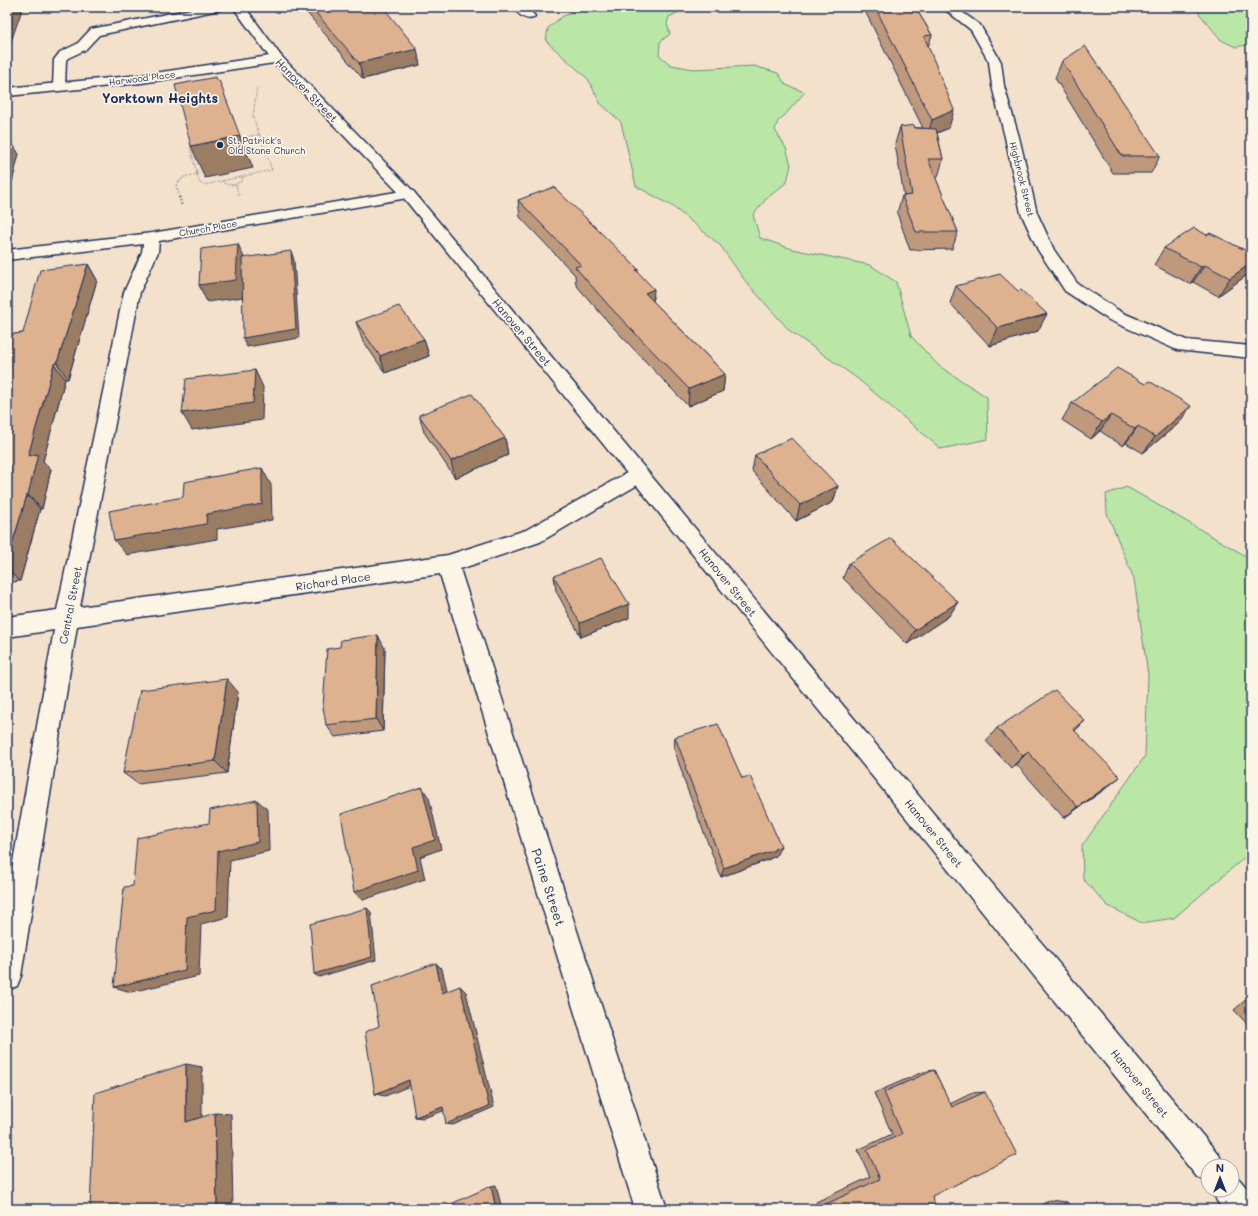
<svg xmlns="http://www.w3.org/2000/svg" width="1258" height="1216" font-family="Mali,sans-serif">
	<rect width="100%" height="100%" fill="#f3e1cb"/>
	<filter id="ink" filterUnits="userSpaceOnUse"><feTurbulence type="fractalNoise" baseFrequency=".025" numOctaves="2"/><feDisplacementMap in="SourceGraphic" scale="8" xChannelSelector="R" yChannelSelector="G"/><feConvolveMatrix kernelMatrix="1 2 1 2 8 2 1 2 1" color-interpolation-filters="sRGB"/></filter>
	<g filter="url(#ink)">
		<!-- green -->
		<g fill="#bae7a6" stroke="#6a8b82">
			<path d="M590,7H694L683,10L669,17L667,24L670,34L660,42L659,55L671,65L694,69L754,66L778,73L786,85L805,92L785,115L778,121L775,130L786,148L791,165L787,182L766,199L753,215L760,238L792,249L870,265L896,282L911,336L939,366L987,397L988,439L941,449L858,379L790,331L746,282L720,245L672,206L636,186L621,122L600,103L588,79L546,41L548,28L563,16Z"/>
			<path d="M1194,7H1251V44L1236,47L1221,40Z"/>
			<path d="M1127,487L1251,559V852L1174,918L1142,923L1108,906L1083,879L1082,846L1145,756L1148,675L1134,579L1107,513L1106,494Z"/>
		</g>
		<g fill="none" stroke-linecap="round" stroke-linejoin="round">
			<defs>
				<path id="service" d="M202,7H225L223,9L219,10L99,35L85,50L68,58L66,60L65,87L64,90H54L53,87L54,60L60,52L77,44L91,29Z"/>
				<g id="minor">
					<path d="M513,7H526L535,16L533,18C525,21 518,14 513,7Z"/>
					<path d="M942,7H955L980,25L1001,62L1004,86L1019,137L1037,213L1054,250L1077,283L1121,312L1186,340L1251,346V358L1177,350L1109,320L1065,291L1038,250L1021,213L1005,137L992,86L989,62L971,30Z"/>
					<path d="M277,55L281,56L283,59L281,62L141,83L7,96V88L141,75Z"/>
					<path d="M408,190L413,191L415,194L413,197L159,241L158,252L140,292L80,607L448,555L526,530L632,470L639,468L646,470L649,475L646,480L540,542L460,569L667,1209H635L440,574L77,626L21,976L17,986L7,990V896L54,630L7,637V617L57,610L124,292L142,252L143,244L7,260V250L152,233Z"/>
				</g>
				<g id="tertiary">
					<path d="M233,7H245L281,56L413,191L1219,1155L1224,1166H1208V1182L1197,1177L403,197L273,62Z"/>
					<path d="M1232,1176L1239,1179L1251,1193V1209H1223L1217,1201L1212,1190H1232Z"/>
				</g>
			</defs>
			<!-- service casing -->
			<use href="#service" stroke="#1b2f5e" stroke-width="3"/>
			<!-- minor casing -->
			<use href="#minor" stroke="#1b2f5e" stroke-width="3"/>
			<!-- tertiary casing -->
			<use href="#tertiary" stroke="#1b2f5e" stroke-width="3"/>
			<!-- path-far1 -->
			<g stroke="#1b2f5e" stroke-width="1.5" stroke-dasharray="0.5 2" stroke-linecap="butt">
				<path d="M239,139L259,134"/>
				<path d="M197,174L200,183L204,185L272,170L253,117L257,87"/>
				<path d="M223,181L225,184L233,185L242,181L243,177"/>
				<path d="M236,185L239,196"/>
				<path d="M180,198L176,185L184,177L197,174L190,146"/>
			</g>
			<!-- path -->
			<path stroke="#1b2f5e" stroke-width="2" stroke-dasharray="1 2.5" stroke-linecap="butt" d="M179,197L182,206"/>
			<!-- service -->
			<use href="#service" fill="#fcf5e5" fill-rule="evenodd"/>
			<!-- minor -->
			<use href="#minor" fill="#fcf5e5" fill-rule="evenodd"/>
			<!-- tertiary -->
			<use href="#tertiary" fill="#fcf5e5" fill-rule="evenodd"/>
		</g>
		<!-- wall -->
		<g fill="#bf997b" stroke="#1b2f5e">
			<path d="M302,7H383L420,65L363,79Z"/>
			<path d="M863,7H915L932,35L928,47L949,128L937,133L943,159L938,177H935L958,232L952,249L910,250L897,213L902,196H904L895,144L900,127L923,128Z"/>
			<path d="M1062,61L1160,156L1151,173H1113L1055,78Z"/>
			<path d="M518,200L638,269V273L653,301L725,374L723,391L688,406L610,324L576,285L575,275L520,217Z"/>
			<path d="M1164,248L1247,275L1218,296L1193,282L1190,284L1154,265Z"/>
			<path d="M88,264L97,280L68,379H65L43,461L51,469L42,509H40L20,581L7,583V335L23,333Z"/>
			<path d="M956,286L1038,331L990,346L950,303Z"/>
			<path d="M356,322L424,339L429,356L385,373L362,339Z"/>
			<path d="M1072,403L1179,423L1143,453L1126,443L1123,446L1100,431L1091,439L1062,420Z"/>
			<path d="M419,415L505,438L508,455L455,478L424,432Z"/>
			<path d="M755,455L838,486L833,502L796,521L752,471Z"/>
			<path d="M849,563L958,602L949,616L907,644L843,578Z"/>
			<path d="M554,576L629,618L581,637L556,591Z"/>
			<path d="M385,649L383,731L335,737L326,725Z"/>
			<path d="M238,692L227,773L138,784L123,773Z"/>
			<path d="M1085,721L1075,731L1105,789L1064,818L1016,764L1011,768L986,741L997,728Z"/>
			<path d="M675,737L776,856L771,858L770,859L721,877L683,778V775L674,749Z"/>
			<path d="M1251,995V1028L1234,1010Z"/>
			<path d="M934,1070L950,1104L972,1093L985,1092L932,1196L924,1209H819L816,1202L870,1177L858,1150L892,1134L874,1093L923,1072Z"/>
			<path d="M1050,1200L1067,1202L1071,1209H1034Z"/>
		</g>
		<!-- shaded-wall -->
		<g fill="#9b7d64" stroke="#1b2f5e">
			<path d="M9,7H23L10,44L7,45V13Z"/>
			<path d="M417,49L420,65L363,79L359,63Z"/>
			<path d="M7,108L11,115L7,127Z"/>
			<path d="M954,110L949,128L927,137L932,120Z"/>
			<path d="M240,136L253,168L205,178L191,146Z"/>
			<path d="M8,137L19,154L7,203V142Z"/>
			<path d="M238,244L246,262L244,297L207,302L199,285Z"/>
			<path d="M291,251L294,260L299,338L247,347L243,338Z"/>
			<path d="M1251,263V269L1247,275L1218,296L1230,278Z"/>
			<path d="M88,264L97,280L68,379L57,363Z"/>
			<path d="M1205,265L1193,282L1190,284L1201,267Z"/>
			<path d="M654,289L653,307L645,293Z"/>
			<path d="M1047,314L1038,331L990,346L998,328Z"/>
			<path d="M424,339L429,356L385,373L380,356Z"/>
			<path d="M54,364L65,379L43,461L51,469L42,509L28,495V456Z"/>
			<path d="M255,370L263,387L262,420L192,430L182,413Z"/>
			<path d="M725,374L723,391L688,406L689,389Z"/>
			<path d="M1191,406L1179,423L1143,453L1155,437Z"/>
			<path d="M1111,415L1100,431L1091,439L1102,422Z"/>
			<path d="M1138,426L1126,443L1123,446L1135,429Z"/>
			<path d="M505,438L508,455L455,478L451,461Z"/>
			<path d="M262,468L271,485L272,520L217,529V539L127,555L114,540L207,514Z"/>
			<path d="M838,486L833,502L796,521L800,505Z"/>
			<path d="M27,495L40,509L20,581L7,570V561Z"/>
			<path d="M958,602L949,616L907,644L915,630Z"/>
			<path d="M629,604V618L581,637L580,623Z"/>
			<path d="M378,635L385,649L383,731L376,719Z"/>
			<path d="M227,679L238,692L227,773L215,761Z"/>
			<path d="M1085,721L1072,734L1073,729Z"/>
			<path d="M1028,752L1016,764L1011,768L1023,756Z"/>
			<path d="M1120,777L1105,789L1064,818L1078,807Z"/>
			<path d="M422,787L429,798L441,849L420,857L425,879L363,900L354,892L413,847Z"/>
			<path d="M257,800L268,810L269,851L230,860L228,917L201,924L199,976L131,992L114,987Z"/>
			<path d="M781,846L776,856L771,858L770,859L721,877L724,868Z"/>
			<path d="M367,908L371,912L376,960L319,977L314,974Z"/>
			<path d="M436,963L442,969L449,998L442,993Z"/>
			<path d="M460,986L466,992L494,1107L453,1125L446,1124Z"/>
			<path d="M186,1064L202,1067V1123L186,1122Z"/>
			<path d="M409,1080L417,1083L385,1096L375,1094Z"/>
			<path d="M443,1107L449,1109L423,1118L415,1117Z"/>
			<path d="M215,1113L231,1114L233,1209H217Z"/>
			<path d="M496,1185L502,1209H496L491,1186Z"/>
			<path d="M165,1206L167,1209H156Z"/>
		</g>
		<!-- building -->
		<g fill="#deb28f" stroke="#1b2f5e">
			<path d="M7,7H9L7,13Z"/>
			<path d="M311,7H383L417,49L359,63Z"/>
			<path d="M875,7H915L932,35L924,36L954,110L932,120Z"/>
			<path d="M1085,46L1160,156H1122L1062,61Z"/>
			<path d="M216,77L217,81L219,80L240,136L191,146L175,85Z"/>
			<path d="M914,125L915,128L936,129L943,159H928L958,232H916L902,196L912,195L900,127Z"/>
			<path d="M554,187L638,269L636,270L654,289L645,293L725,374L689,389L610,307L575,267L581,265L518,200Z"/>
			<path d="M1194,228L1207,235L1210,233L1251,253V263L1230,278L1205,265L1201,267L1164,248Z"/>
			<path d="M238,244L236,280L199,285L201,249Z"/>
			<path d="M291,251L296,329L243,338L242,258Z"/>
			<path d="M88,264L57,363L54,364L28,456L38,454L28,495H27L7,561V335L23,333L40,270Z"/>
			<path d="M1000,274L1018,291L1021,290L1047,314L998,328L956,286Z"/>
			<path d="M399,306L424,339L380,356L356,322Z"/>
			<path d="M1117,368L1145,384L1149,381L1191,406L1155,437L1138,426L1135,429L1111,415L1102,422L1072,403Z"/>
			<path d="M255,370L253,403L182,413L186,379Z"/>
			<path d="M472,394L505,438L451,461L419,415Z"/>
			<path d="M792,438L838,486L800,505L755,455Z"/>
			<path d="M262,468V504L207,514L206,524L114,540L109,511L183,497L184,482Z"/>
			<path d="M891,538L958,602L915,630L849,563Z"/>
			<path d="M601,558L629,604L580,623L554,576Z"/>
			<path d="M378,635L376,719L326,725L323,707L327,649L340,647L341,640Z"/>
			<path d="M227,679L215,761L123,773L140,690Z"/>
			<path d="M1055,690L1085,721L1073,729L1120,777L1078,807L1028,752L1023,756L997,728Z"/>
			<path d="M718,724L742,778L750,776L781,846L774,849L775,850L724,868L685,767L686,766L675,737Z"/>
			<path d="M422,787L435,840L413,847L418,870L354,892L341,814Z"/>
			<path d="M257,800L258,842L218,851L216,910L187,917L185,970L114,987L124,887L133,886L137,838L209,823L210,810Z"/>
			<path d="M367,908L372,957L314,974L310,924Z"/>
			<path d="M436,963L442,993L460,986L489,1106L446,1124L443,1107L415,1117L409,1080L375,1094L365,1032L379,1026L372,986Z"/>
			<path d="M186,1064V1122L215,1113L217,1209H165V1206L156,1209H90L95,1093Z"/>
			<path d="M934,1070L952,1107L985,1092L1017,1155L932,1196L935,1204L924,1209H825L824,1205L880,1179L867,1150L902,1134L884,1092Z"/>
			<path d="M491,1186L496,1209H440Z"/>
			<path d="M1067,1202L1071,1209H1055Z"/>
		</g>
	</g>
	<!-- markers -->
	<circle fill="#1b2f5e" stroke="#fcf5e5" stroke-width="1.5" cx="220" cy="145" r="4"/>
	<g text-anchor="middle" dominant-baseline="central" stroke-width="3.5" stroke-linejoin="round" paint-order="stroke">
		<!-- far-street labels -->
		<g font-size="9" fill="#1b2f5e" stroke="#fcf5e5">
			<text transform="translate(142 78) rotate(-7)">Harwood Place</text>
			<text transform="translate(1022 179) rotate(76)">Highbrook Street</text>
			<text transform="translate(208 228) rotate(-10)">Church Place</text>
		</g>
		<!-- far-poi labels -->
		<g font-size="9" fill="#1b2f5e" stroke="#fcf5e5" text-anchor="start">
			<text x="228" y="140">St. Patrick's<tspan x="228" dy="10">Old Stone Church</tspan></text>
		</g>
		<!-- street labels -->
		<g font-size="11" fill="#1b2f5e" stroke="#fcf5e5">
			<text transform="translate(307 90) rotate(46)">Hanover Street</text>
			<text transform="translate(522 332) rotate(50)">Hanover Street</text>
			<text transform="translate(333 581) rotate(-8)">Richard Place</text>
			<text transform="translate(728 582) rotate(51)">Hanover Street</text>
			<text transform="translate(70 605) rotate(-79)">Central Street</text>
			<text transform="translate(934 833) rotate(51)">Hanover Street</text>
			<text transform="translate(1140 1083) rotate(51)">Hanover Street</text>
		</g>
		<!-- far-district labels -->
		<g font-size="13" font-weight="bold" fill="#1b2f5e" stroke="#fcf5e5">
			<text x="160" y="97">Yorktown Heights</text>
		</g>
		<!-- near-street labels -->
		<g font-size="13" fill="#1b2f5e" stroke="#fcf5e5">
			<text transform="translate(549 887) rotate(72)">Paine Street</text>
		</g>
	</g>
	<!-- margin -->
	<rect width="1258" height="1216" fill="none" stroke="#fcf5e5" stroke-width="24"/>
	<rect x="12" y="12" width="1234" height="1192" fill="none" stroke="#1b2f5e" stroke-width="1.5" filter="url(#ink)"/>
	<!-- north arrow -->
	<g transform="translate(1220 1178)"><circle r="19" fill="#fcf5e5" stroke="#a2a6af"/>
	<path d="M0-3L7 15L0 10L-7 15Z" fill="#1b2f5e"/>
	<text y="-6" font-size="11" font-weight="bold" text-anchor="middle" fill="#1b2f5e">N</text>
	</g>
</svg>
